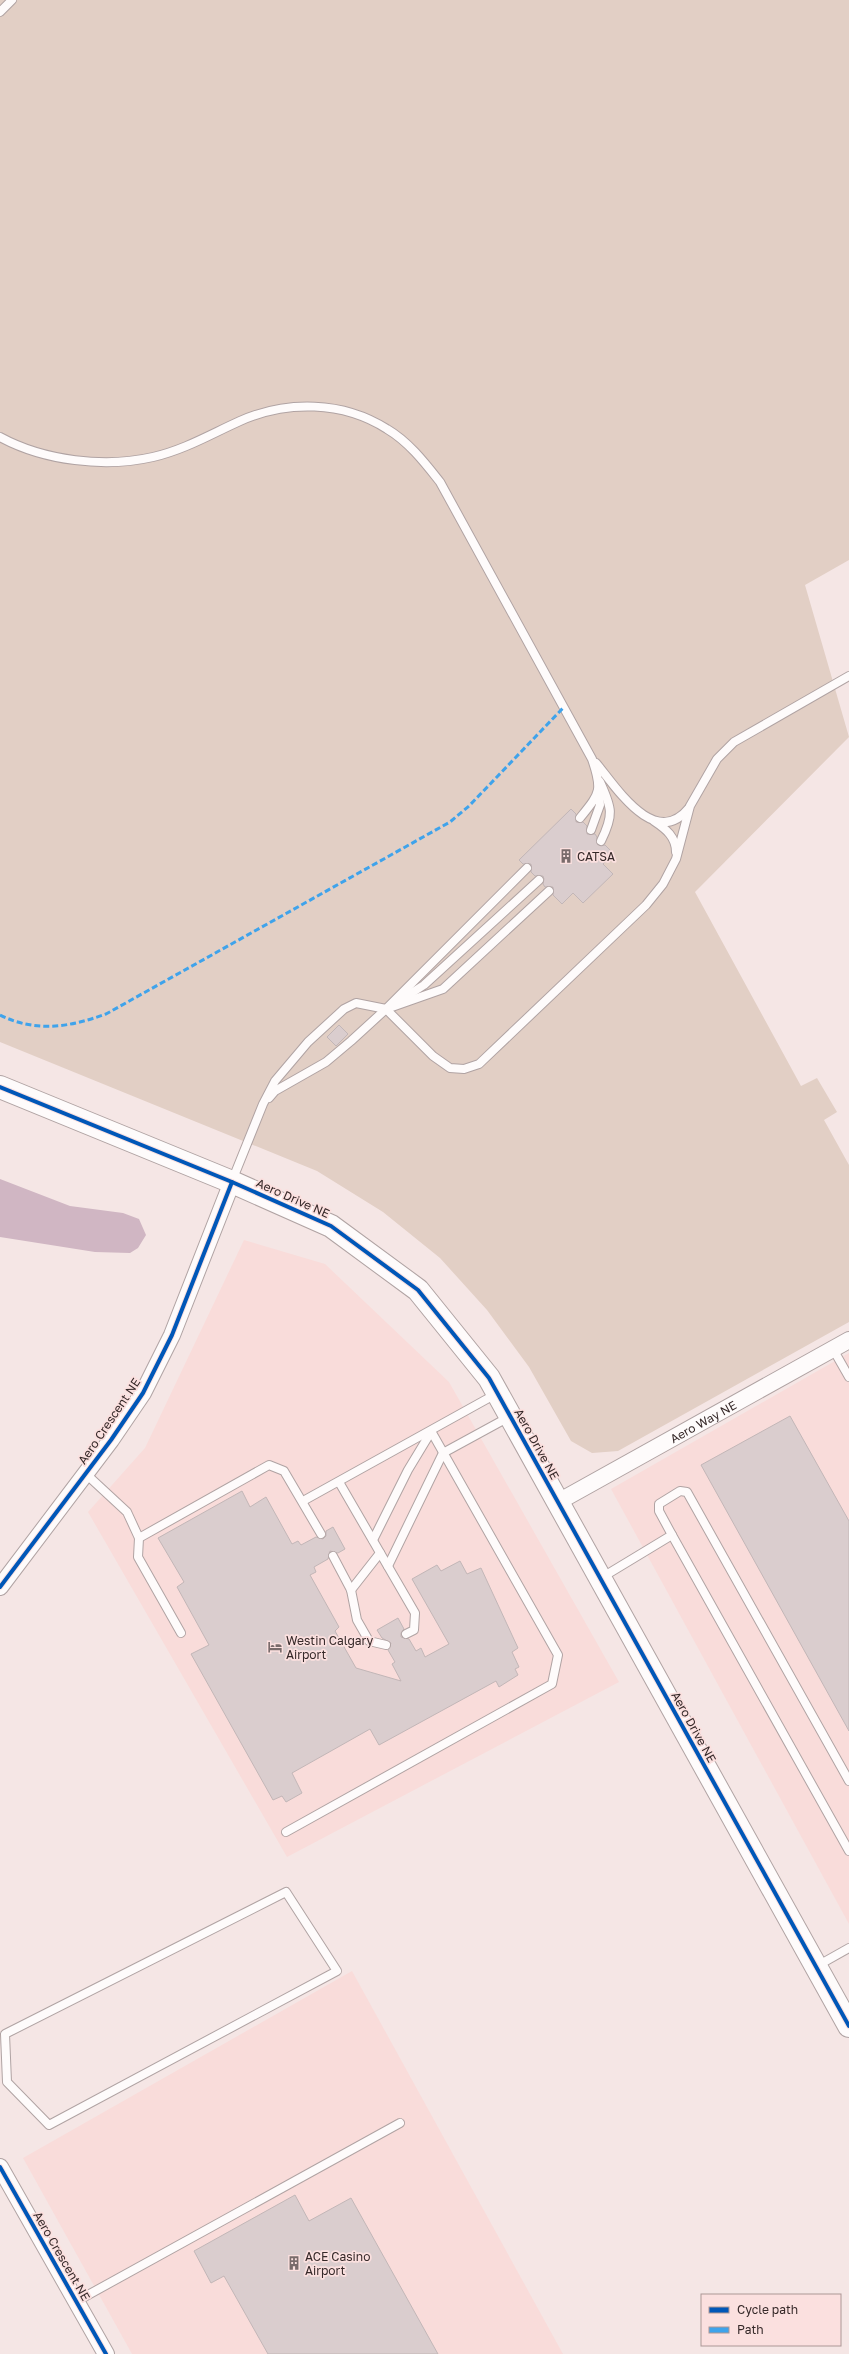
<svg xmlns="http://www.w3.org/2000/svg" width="849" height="2354" font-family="'Golos Text',sans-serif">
	<rect width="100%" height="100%" fill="#f5e6e5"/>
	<!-- built -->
	<g fill="#f9dcda">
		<path d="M244,1240L325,1264L449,1382L619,1682L287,1857L88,1512L145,1448Z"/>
		<path d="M849,1353V1924L611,1489Z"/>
		<path d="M352,1971L563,2354H132L23,2158Z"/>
	</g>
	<!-- green -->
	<path fill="#e2cfc5" d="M0,0H849V560L805,585L849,737L695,892L801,1086L817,1078L837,1112L824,1120L849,1165V1322L618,1451L592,1453L571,1441L529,1367L487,1310L440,1258L383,1212L317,1171L0,1042Z"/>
	<!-- water -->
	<path fill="#d0b6c3" d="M0,1179L70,1206L123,1213L139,1219L146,1235L138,1248L130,1253L95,1252L0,1237Z"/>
	<!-- building -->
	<g fill="#dacdce" stroke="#c2b6b7">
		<path d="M571,809L576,814V822H583L587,826V834H595L597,837V844L601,846L605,845L613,853L603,864L613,874L583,903L573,893L562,904L553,895V887H545L543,884L544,879L543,876H535L531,872V864H523L519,860Z"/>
		<path d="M339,1025L348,1034L336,1046L327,1037Z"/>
		<path d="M790,1416L849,1521V1731L701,1465Z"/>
		<path d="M242,1491L250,1507L266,1497L292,1544L298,1541L301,1545L316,1537L323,1539L326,1536V1531L333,1527L345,1549L338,1553L330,1551L328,1559L314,1567L316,1572L310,1575L339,1627L335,1631L356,1668L401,1681L392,1664L395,1662L388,1650L391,1643L382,1638L377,1630L398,1618L404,1629L401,1633V1637L409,1639L416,1651L421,1648L425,1657L449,1644L412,1579L437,1565L441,1571L460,1561L467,1574L481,1568L518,1648L512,1652L519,1667L515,1669L518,1675L499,1687L496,1681L379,1745L370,1729L292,1773L302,1793L286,1802L282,1796L273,1800L191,1654L209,1645L177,1587L184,1582L158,1538Z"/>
		<path d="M295,2195L309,2221L351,2198L438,2354H268L224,2276L211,2283L194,2251Z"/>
	</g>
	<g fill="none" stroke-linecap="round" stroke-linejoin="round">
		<defs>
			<g id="lane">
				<path d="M0,12L12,0"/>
				<path d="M0,437C44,461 105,468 153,457C184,450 211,434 240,421C287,400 343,401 387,429C409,442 425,463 440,482L592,759C603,791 600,793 580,818"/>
				<path d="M596,763C616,787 655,850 689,808"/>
				<path d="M600,782C612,808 614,815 601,841"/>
				<path d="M654,821C666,829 676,837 676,852"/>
				<path d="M591,830L600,805L599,793"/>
				<path d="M399,1001L424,985L539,880"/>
				<path d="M389,1008L443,989L549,891"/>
				<path d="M269,1098L275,1091L326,1062L351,1041L386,1009L527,868"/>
				<path d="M232,1181L263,1104L275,1081L308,1042L344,1009L356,1003L386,1009L433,1056L450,1068L464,1069L479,1064L646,905L663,884L676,859L690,806L717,759L734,742L849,676"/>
				<path d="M833,1349L849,1377"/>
				<path d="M86,1474L127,1512L139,1538"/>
				<path d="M339,1482L415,1613L414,1630L406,1634"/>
				<path d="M303,1501L496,1394"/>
				<path d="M672,1535L849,1851"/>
				<path d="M373,1540L408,1470L431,1432"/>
				<path d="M333,1556L351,1590L357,1620L369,1641L386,1645"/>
				<path d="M388,1566L443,1453L509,1417"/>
				<path d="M601,1578L672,1535L659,1511V1504L680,1491L687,1492L849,1781"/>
				<path d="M351,1590L380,1553"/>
				<path d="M181,1633L138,1557L139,1538L269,1465L284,1471L321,1534"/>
				<path d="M286,1832L552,1684L558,1655L431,1431"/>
				<path d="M286,1892L337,1971L49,2125L7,2082L5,2034Z"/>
				<path d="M817,1966L849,1948"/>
				<path d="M77,2301L400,2123"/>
			</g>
			<g id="street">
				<path id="s1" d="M558,1502L849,1340"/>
				<path d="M0,1587L111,1440L143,1393L172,1335L232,1182"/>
				<path d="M0,2167L106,2354"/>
			</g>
			<path id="secondary" d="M0,1087L232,1182L331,1226L418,1290L489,1378L849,2026"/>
		</defs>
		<!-- lane casing -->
		<use href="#lane" stroke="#b0a3a3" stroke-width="10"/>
		<!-- street casing -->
		<use href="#street" stroke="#b0a3a3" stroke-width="18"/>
		<!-- secondary casing -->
		<use href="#secondary" stroke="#b0a3a3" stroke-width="24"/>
		<!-- lane -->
		<use href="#lane" stroke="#fefbfb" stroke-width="8"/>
		<!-- street -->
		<use href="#street" stroke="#fefbfb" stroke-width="16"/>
		<!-- secondary -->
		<use href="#secondary" stroke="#fefbfb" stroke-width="22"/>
		<!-- quiet -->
		<path stroke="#3fa3eb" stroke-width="3" stroke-dasharray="6 3" stroke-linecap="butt" d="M0,1015C36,1033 70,1027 106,1014L450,822L469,806L564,707"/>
		<defs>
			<g id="cycleway">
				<path d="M0,1087L232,1182L331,1226L418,1290L489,1378L849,2026"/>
				<path d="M0,1587L111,1440L143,1393L172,1335L232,1182"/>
				<path d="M0,2167L106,2354"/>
			</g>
		</defs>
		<!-- cycleway casing -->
		<use href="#cycleway" stroke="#fbe0df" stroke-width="6"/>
		<!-- cycleway -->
		<use href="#cycleway" stroke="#0057b8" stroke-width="4"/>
	</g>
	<!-- icons -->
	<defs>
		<symbol id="building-bare" viewBox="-9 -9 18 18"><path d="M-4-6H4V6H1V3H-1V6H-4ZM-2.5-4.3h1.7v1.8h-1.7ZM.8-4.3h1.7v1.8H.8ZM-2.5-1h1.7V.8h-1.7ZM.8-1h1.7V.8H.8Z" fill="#796b6b" stroke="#fbe0df" stroke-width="2.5" paint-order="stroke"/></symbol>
		<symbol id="hotel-bare" viewBox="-9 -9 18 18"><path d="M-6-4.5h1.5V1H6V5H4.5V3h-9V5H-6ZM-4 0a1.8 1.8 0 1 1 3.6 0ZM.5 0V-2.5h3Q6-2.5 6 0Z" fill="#796b6b" stroke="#fbe0df" stroke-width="2.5" paint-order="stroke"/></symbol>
	</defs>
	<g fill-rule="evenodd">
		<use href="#building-bare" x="556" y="846" width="20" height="20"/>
		<use href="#hotel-bare" x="265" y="1637" width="20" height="20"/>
		<use href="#building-bare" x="284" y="2253" width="20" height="20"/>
	</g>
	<g text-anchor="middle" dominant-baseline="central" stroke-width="3.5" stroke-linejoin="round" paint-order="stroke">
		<!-- poi labels -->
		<g font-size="12" fill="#362929" stroke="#fbe0df" text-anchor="start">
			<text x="577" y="856">CATSA</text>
			<text x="286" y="1640">Westin Calgary<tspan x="286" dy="14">Airport</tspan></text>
			<text x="305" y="2256">ACE Casino<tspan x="305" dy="14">Airport</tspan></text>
		</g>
		<!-- street labels -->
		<g font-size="12" fill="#362929" stroke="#fbe0df">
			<text transform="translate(293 1198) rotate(24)">Aero Drive NE</text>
			<text transform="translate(109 1421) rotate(-56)">Aero Crescent NE</text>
			<text stroke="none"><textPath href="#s1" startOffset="166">Aero Way NE</textPath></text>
			<text transform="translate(537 1444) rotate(61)">Aero Drive NE</text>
			<text transform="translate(694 1727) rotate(61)">Aero Drive NE</text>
			<text transform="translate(62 2256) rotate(60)">Aero Crescent NE</text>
		</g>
	</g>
	<!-- legend -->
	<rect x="701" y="2294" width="140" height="52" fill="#fbe0df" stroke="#ac9796"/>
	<rect x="709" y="2307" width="20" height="6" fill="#0057b8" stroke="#ac9796"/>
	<text x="737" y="2314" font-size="12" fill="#362929">Cycle path</text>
	<rect x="709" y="2327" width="20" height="6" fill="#3fa3eb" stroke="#ac9796"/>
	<text x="737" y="2334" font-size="12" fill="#362929">Path</text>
</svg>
